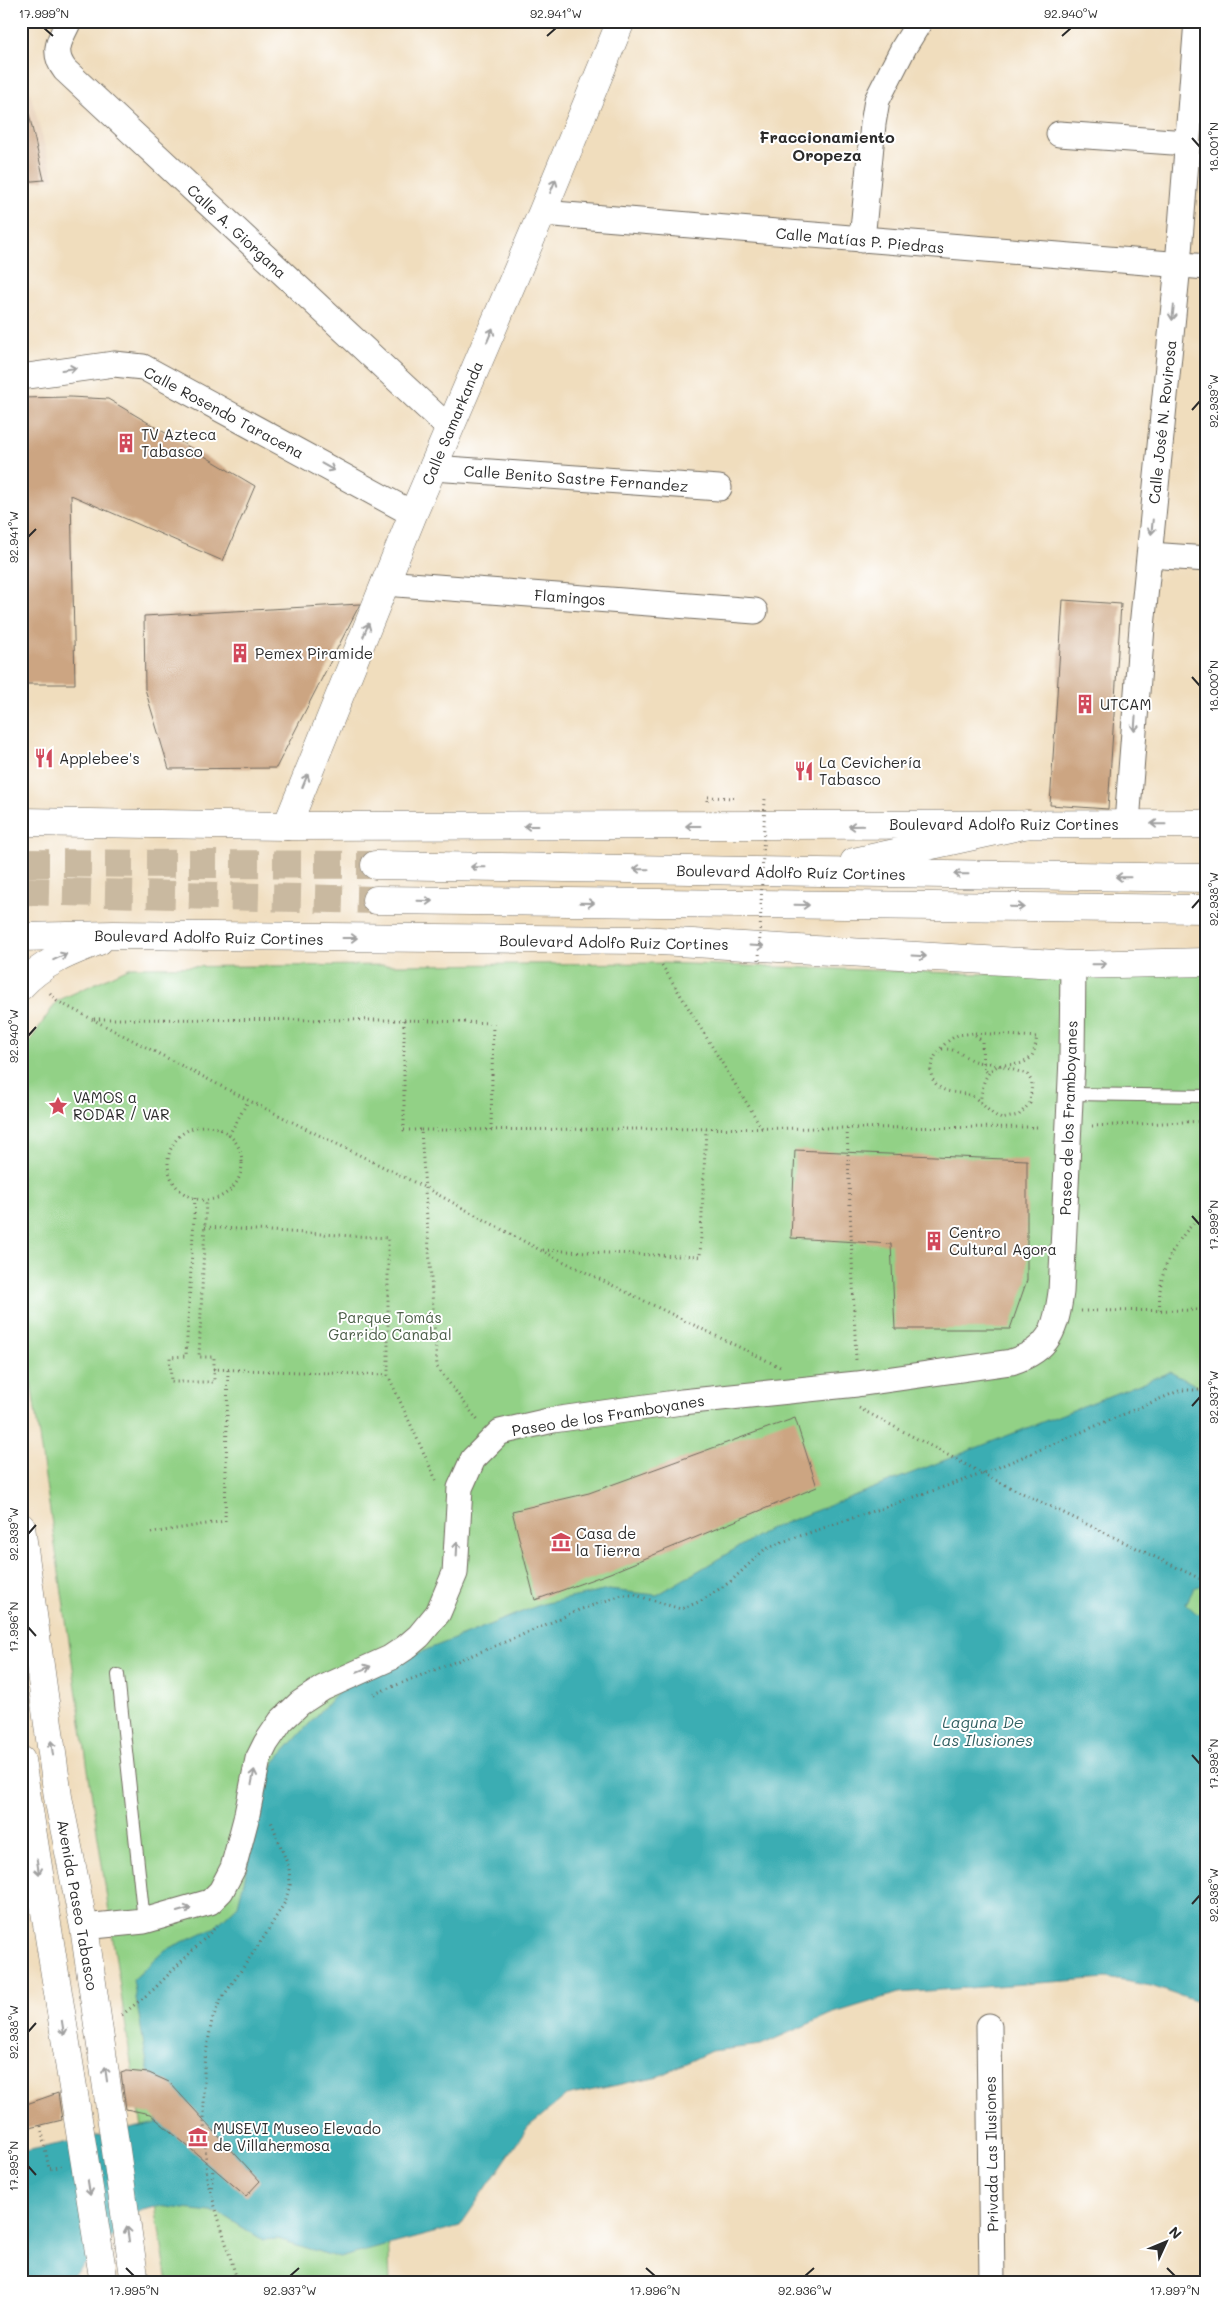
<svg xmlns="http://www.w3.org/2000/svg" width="1228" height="2304" font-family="Mali,sans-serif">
	<rect width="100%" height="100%" fill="#fff"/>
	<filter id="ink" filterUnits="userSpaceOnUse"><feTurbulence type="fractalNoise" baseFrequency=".02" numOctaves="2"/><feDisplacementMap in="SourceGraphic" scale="10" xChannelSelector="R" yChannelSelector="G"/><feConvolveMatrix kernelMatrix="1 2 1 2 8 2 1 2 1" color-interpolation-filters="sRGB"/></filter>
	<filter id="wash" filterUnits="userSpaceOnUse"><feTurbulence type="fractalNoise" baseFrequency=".0096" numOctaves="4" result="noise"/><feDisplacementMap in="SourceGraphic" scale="20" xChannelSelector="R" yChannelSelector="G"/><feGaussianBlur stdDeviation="1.12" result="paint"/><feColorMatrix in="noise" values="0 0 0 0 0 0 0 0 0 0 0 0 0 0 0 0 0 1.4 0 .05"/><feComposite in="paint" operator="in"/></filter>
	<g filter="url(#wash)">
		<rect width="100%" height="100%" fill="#f0ddbd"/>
		<!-- built -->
		<path fill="#e7cfb5" d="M21,60L54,179L21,183Z"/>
		<!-- green -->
		<g fill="#92d186" stroke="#5e7e58">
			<path d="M660,963L1044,976L1207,971V1407L388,2230L390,2283H168L131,2062L21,1314V1054L57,1001L131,967Z"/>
			<path d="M1207,1561V1628L1181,1615L1190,1590Z"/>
		</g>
		<!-- water -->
		<path fill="#3badb3" stroke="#336c6f" d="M1170,1372L1207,1391V1583L1194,1588L1186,1604L1196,1613L1207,1616V2005L1151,1986L1107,1978L899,1993L831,2014L761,2045L711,2051L659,2076L566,2096L528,2127L460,2226L339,2258L278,2239L263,2240L219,2213L158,2206L139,2211L65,2283H21V2152L157,2123L133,1980L165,1950L215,1927L238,1905L273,1764L348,1681L542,1604L608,1590L657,1595L769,1529Z"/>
		<g id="blocks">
			<!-- building -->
			<g fill="#cca582">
				<path d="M29,114L44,180L21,182V115Z"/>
				<path d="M70,397L108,399L255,486L223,561L71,495L75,684H21V398Z"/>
				<path d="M1063,600L1121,604L1108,809L1050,805Z"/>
				<path d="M360,604L276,768L169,769L145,689L144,616Z"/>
				<path d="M795,1150L1027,1160V1280L1010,1329H895L891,1244L791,1238Z"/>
				<path d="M795,1418L817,1487L610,1573L535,1600L512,1511L589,1493Z"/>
				<path d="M127,2071L149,2073L169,2082L260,2181L246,2196L150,2114L126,2109L121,2073Z"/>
				<path d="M58,2093L62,2120L21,2130V2106Z"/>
			</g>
		</g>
	</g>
	<g filter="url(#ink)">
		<use href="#blocks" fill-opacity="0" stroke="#70695e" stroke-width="1"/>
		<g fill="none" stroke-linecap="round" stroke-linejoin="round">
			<!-- highway-tunnel -->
			<g stroke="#c9b9a0" stroke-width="28" stroke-dasharray="28 14" stroke-linecap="butt">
				<path d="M21,863L375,865"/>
				<path d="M21,891L376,900"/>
			</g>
			<defs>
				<g id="lane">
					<path d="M1070,1094L1207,1096"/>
					<path d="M118,1675L144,1921"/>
				</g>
				<g id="street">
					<path d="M69,21C60,39 51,52 65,70L449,428"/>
					<path d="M1059,134L1187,143"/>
					<path d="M542,213L1207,267"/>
					<path d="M862,240L873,124L877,100L904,47L920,21"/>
					<path d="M21,377L114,364L143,367L413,514"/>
					<path d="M433,468L719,488"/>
					<path d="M1150,555L1207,559"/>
					<path d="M384,583L755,611"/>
					<path d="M1127,823L1142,627L1178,265L1197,21"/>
					<path d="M84,1927L144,1921L210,1902L221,1891L233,1868L246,1819L258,1759L266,1743L281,1721L300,1703L323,1688L390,1658L405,1648L419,1636L438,1613L455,1573L460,1488L473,1459L500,1432L553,1420L682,1402L857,1384L1011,1362C1050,1350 1056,1329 1061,1292L1072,1058L1073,965"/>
					<path d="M989,2026L992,2283"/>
				</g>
				<g id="secondary">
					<path d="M21,822L287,826L1207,824"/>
					<path d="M287,826L413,514L542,213L621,21"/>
					<path d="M21,937L114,935L642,940L1073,965L1207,962"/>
					<path d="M21,986C42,963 70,952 99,941"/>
					<path d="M21,1527L58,1797L84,1927L135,2283"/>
					<path d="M21,1760L104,2283"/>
				</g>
				<g id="highway">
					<path d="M854,862L1028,824"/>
					<path d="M375,865L1207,878"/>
					<path d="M376,900L1207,909"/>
				</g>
			</defs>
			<!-- lane casing -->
			<use href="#lane" stroke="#70695e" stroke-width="14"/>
			<!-- street casing -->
			<use href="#street" stroke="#70695e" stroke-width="27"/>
			<!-- secondary casing -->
			<use href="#secondary" stroke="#70695e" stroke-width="29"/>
			<!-- highway casing -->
			<use href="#highway" stroke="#70695e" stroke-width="29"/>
			<!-- path -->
			<g stroke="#70695e" stroke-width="3" stroke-dasharray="1 4" stroke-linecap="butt">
				<path d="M707,801V797L737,798"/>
				<path d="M662,965L762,1128"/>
				<path d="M50,993L57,1001L248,1100L424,1187L540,1250L780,1367"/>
				<path d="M94,1019L404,1020V1130H421L437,1367L479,1422"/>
				<path d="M404,1020L493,1023L491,1130"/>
				<path d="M975,1033L1037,1037C1035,1045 1035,1054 1029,1059C1013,1072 995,1054 984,1082C982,1090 980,1097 981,1105"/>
				<path d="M942,1049C964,1048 964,1064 990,1063L1027,1074L1032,1082L1030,1103L1019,1115L1002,1119C988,1113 980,1100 972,1096C960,1091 946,1095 936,1084C921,1067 942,1042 958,1035C963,1034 969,1034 973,1033L982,1041L983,1068L988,1073"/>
				<circle cx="205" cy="1163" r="37"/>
				<path d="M1092,1126L1207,1121"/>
				<path d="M847,1129L856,1360"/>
				<path d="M421,1130L1045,1127"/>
				<path d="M229,1135L248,1101"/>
				<path d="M195,1198L186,1356L170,1357L171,1382H214V1357H199L206,1200"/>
				<path d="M205,1227L388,1238V1375L437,1482"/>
				<path d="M543,1250L700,1257L706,1129"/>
				<path d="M1160,1310C1156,1271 1177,1235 1207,1211"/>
				<path d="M1081,1311L1207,1310"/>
				<path d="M213,1369L388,1375"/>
				<path d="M859,1408L991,1478L1207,1582"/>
				<path d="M151,1533L225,1521L228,1369"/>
				<path d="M374,1694L515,1638L579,1610L622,1595H635L681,1609L701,1601L730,1582L764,1550L782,1542L982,1474L1181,1390H1207"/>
				<path d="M122,2015L154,1989L219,1924"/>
				<path d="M41,2126L49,2169L62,2166"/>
				<path d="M211,2192L213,2168"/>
				<path d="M238,2283L207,2180L204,2120V2064L212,2020L220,2001L264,1937L285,1902L290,1885L289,1868L271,1821"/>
			</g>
			<!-- lane -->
			<use href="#lane" stroke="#fff" stroke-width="12"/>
			<!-- street -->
			<use href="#street" stroke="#fff" stroke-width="25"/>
			<!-- secondary -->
			<use href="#secondary" stroke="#fff" stroke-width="28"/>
			<!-- highway -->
			<use href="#highway" stroke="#fff" stroke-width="28"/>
			<!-- path-bridge -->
			<path stroke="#70695e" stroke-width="3" stroke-dasharray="1 4" stroke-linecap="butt" d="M759,960L765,799"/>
		</g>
		<!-- one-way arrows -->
		<defs><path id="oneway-shaft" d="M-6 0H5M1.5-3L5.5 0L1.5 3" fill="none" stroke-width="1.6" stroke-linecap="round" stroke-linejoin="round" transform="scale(1.25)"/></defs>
		<g stroke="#a0a0a0">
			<use href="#oneway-shaft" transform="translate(553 186) rotate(-68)"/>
			<use href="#oneway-shaft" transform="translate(1173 313) rotate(96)"/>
			<use href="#oneway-shaft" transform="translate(490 335) rotate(-67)"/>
			<use href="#oneway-shaft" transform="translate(69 369) rotate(-8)"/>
			<use href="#oneway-shaft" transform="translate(328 467) rotate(29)"/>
			<use href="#oneway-shaft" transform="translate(1152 527) rotate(96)"/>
			<use href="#oneway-shaft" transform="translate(366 630) rotate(-68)"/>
			<use href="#oneway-shaft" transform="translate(1135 724) rotate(94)"/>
			<use href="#oneway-shaft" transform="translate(305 781) rotate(-68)"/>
			<use href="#oneway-shaft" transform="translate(1158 824) rotate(-179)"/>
			<use href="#oneway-shaft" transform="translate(531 826) rotate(180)"/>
			<use href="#oneway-shaft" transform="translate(693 826) rotate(180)"/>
			<use href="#oneway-shaft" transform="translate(856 826) rotate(179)"/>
			<use href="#oneway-shaft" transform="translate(478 867) rotate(-179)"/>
			<use href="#oneway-shaft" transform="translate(641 869) rotate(-179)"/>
			<use href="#oneway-shaft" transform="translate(961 874) rotate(-179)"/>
			<use href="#oneway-shaft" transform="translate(1123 877) rotate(-179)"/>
			<use href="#oneway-shaft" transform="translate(425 901) rotate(1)"/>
			<use href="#oneway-shaft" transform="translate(587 903) rotate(1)"/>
			<use href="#oneway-shaft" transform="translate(802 905) rotate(1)"/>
			<use href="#oneway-shaft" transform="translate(1017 907) rotate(1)"/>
			<use href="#oneway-shaft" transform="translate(350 938)"/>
			<use href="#oneway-shaft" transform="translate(757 946) rotate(3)"/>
			<use href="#oneway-shaft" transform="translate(919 956) rotate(3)"/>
			<use href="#oneway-shaft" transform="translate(60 957) rotate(-25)"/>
			<use href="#oneway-shaft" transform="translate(1099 964) rotate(-1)"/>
			<use href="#oneway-shaft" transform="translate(457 1549) rotate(-87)"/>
			<use href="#oneway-shaft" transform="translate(364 1669) rotate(-22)"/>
			<use href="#oneway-shaft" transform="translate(52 1748) rotate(-98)"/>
			<use href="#oneway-shaft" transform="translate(253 1777) rotate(-79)"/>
			<use href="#oneway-shaft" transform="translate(38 1867) rotate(81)"/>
			<use href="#oneway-shaft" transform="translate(184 1910) rotate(-16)"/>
			<use href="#oneway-shaft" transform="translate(63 2028) rotate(81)"/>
			<use href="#oneway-shaft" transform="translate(106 2074) rotate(-98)"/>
			<use href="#oneway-shaft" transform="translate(89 2188) rotate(81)"/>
			<use href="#oneway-shaft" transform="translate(128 2234) rotate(-98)"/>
		</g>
	</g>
	<!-- ticks -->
	<path fill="none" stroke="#2b2b2b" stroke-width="2" d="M44,28L53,36M547,36L556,28M1062,36L1071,28M1192,138L1200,147M1192,410L1200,401M28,537L36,529M1192,677L1200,686M1192,908L1200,899M28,1036L36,1027M1192,1216L1200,1225M1192,1406L1200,1397M28,1534L36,1525M28,1627L36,1636M1192,1755L1200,1764M1192,1904L1200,1895M28,2032L36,2023M28,2166L36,2175M126,2268L134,2276M646,2268L655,2276M1167,2268L1175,2276M290,2276L299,2268M805,2276L814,2268"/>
	<!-- icons -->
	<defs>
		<symbol id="building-bare" viewBox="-9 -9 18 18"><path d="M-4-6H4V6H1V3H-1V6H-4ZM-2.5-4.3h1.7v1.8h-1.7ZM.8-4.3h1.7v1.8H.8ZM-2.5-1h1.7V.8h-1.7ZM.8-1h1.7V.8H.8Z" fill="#d1495b" stroke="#fff" stroke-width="2.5" paint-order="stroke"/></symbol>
		<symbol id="restaurant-bare" viewBox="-9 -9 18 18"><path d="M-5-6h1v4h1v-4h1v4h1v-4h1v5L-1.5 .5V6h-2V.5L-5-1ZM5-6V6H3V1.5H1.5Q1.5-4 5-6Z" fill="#d1495b" stroke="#fff" stroke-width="2.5" paint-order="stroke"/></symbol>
		<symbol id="sight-bare" viewBox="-9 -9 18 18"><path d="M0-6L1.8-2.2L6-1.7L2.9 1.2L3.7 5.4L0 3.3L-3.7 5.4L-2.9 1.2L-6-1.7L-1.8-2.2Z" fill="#d1495b" stroke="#fff" stroke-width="2.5" paint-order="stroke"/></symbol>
		<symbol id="museum-bare" viewBox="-9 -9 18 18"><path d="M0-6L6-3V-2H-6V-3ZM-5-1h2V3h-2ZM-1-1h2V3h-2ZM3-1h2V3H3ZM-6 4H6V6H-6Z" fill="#d1495b" stroke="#fff" stroke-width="2.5" paint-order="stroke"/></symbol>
	</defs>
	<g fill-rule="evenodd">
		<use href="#building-bare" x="112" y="429" width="28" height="28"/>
		<use href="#building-bare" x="226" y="639" width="28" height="28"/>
		<use href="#building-bare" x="1071" y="690" width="28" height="28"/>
		<use href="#restaurant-bare" x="30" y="744" width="28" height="28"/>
		<use href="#restaurant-bare" x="790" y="757" width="28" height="28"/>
		<use href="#sight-bare" x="44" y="1092" width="28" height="28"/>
		<use href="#building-bare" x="920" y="1227" width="28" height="28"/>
		<use href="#museum-bare" x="547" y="1528" width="28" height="28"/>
		<use href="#museum-bare" x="184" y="2123" width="28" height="28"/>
	</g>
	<g text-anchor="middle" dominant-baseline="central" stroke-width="4" stroke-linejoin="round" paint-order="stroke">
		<!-- street labels -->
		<g font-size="15" fill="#2b2b2b" stroke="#fff">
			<text transform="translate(237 231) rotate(43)">Calle A. Giorgana</text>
			<text transform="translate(860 240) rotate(5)">Calle Matías P. Piedras</text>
			<text transform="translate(224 412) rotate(28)">Calle Rosendo Taracena</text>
			<text transform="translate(1162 422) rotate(-84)">Calle José N. Rovirosa</text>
			<text transform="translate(452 423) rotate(-67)">Calle Samarkanda</text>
			<text transform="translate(576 478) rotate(4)">Calle Benito Sastre Fernandez</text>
			<text transform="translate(570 597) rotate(4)">Flamingos</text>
			<text x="1004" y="824">Boulevard Adolfo Ruiz Cortines</text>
			<text transform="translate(791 872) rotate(1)">Boulevard Adolfo Ruíz Cortines</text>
			<text transform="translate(209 937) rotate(1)">Boulevard Adolfo Ruiz Cortines</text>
			<text transform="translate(614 942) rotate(1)">Boulevard Adolfo Ruiz Cortines</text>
			<text transform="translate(1068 1118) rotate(-88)">Paseo de los Framboyanes</text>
			<text transform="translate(608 1415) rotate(-9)">Paseo de los Framboyanes</text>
			<text transform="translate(78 1905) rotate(80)">Avenida Paseo Tabasco</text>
			<text transform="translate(991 2154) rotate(-91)">Privada Las Ilusiones</text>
		</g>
		<!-- poi labels -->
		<g font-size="15" fill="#2b2b2b" stroke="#fff" text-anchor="start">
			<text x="141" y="434">TV Azteca<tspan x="141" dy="17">Tabasco</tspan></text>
			<text x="255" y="653">Pemex Piramide</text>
			<text x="1100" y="704">UTCAM</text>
			<text x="59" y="758">Applebee's</text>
			<text x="819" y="762">La Cevichería<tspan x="819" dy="17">Tabasco</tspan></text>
			<text x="73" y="1097">VAMOS a<tspan x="73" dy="17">RODAR / VAR</tspan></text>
			<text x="949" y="1232">Centro<tspan x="949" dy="17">Cultural Agora</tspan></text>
			<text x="576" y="1533">Casa de<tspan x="576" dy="17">la Tierra</tspan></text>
			<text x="213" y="2128">MUSEVI Museo Elevado<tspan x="213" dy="17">de Villahermosa</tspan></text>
		</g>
		<!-- park labels -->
		<g font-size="15" fill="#4a5d46" stroke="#fff">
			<text x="390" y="1317">Parque Tomás<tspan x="390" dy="17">Garrido Canabal</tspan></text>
		</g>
		<!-- neighbourhood labels -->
		<g font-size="16" font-weight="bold" fill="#2b2b2b" stroke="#fff">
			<text x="827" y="136">Fraccionamiento<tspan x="827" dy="18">Oropeza</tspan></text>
		</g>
		<!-- water labels -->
		<g font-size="16" font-style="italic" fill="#315f61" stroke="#fff">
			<text x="983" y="1721">Laguna De<tspan x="983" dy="18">Las Ilusiones</tspan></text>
		</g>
	</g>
	<!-- margin -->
	<rect width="1228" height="2304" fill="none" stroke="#fff" stroke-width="55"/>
	<!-- north arrow -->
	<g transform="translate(1166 2242) rotate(46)" stroke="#ffffff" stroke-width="4" paint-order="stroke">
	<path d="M0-4L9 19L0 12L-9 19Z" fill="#2b2b2b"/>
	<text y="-8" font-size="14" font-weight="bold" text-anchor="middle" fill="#2b2b2b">N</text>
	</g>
	<rect x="28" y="28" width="1172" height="2248" fill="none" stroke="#2b2b2b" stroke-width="2"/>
	<g font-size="12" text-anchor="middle" fill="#2b2b2b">
		<text x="44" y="18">17.999°N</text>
		<text x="556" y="18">92.941°W</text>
		<text x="1071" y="18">92.940°W</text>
		<text transform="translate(1214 147) rotate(-90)" y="4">18.001°N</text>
		<text transform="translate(1214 401) rotate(-90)" y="4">92.939°W</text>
		<text transform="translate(14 537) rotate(-90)" y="4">92.941°W</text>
		<text transform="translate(1214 686) rotate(-90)" y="4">18.000°N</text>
		<text transform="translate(1214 899) rotate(-90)" y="4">92.938°W</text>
		<text transform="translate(14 1036) rotate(-90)" y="4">92.940°W</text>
		<text transform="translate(1214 1225) rotate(-90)" y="4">17.999°N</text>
		<text transform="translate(1214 1397) rotate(-90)" y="4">92.937°W</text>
		<text transform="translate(14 1534) rotate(-90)" y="4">92.939°W</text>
		<text transform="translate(14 1627) rotate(-90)" y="4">17.996°N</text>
		<text transform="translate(1214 1764) rotate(-90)" y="4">17.998°N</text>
		<text transform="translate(1214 1895) rotate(-90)" y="4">92.936°W</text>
		<text transform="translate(14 2032) rotate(-90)" y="4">92.938°W</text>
		<text transform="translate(14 2166) rotate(-90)" y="4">17.995°N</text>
		<text x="134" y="2295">17.995°N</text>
		<text x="290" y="2295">92.937°W</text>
		<text x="655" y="2295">17.996°N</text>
		<text x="805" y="2295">92.936°W</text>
		<text x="1175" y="2295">17.997°N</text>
	</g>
</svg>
